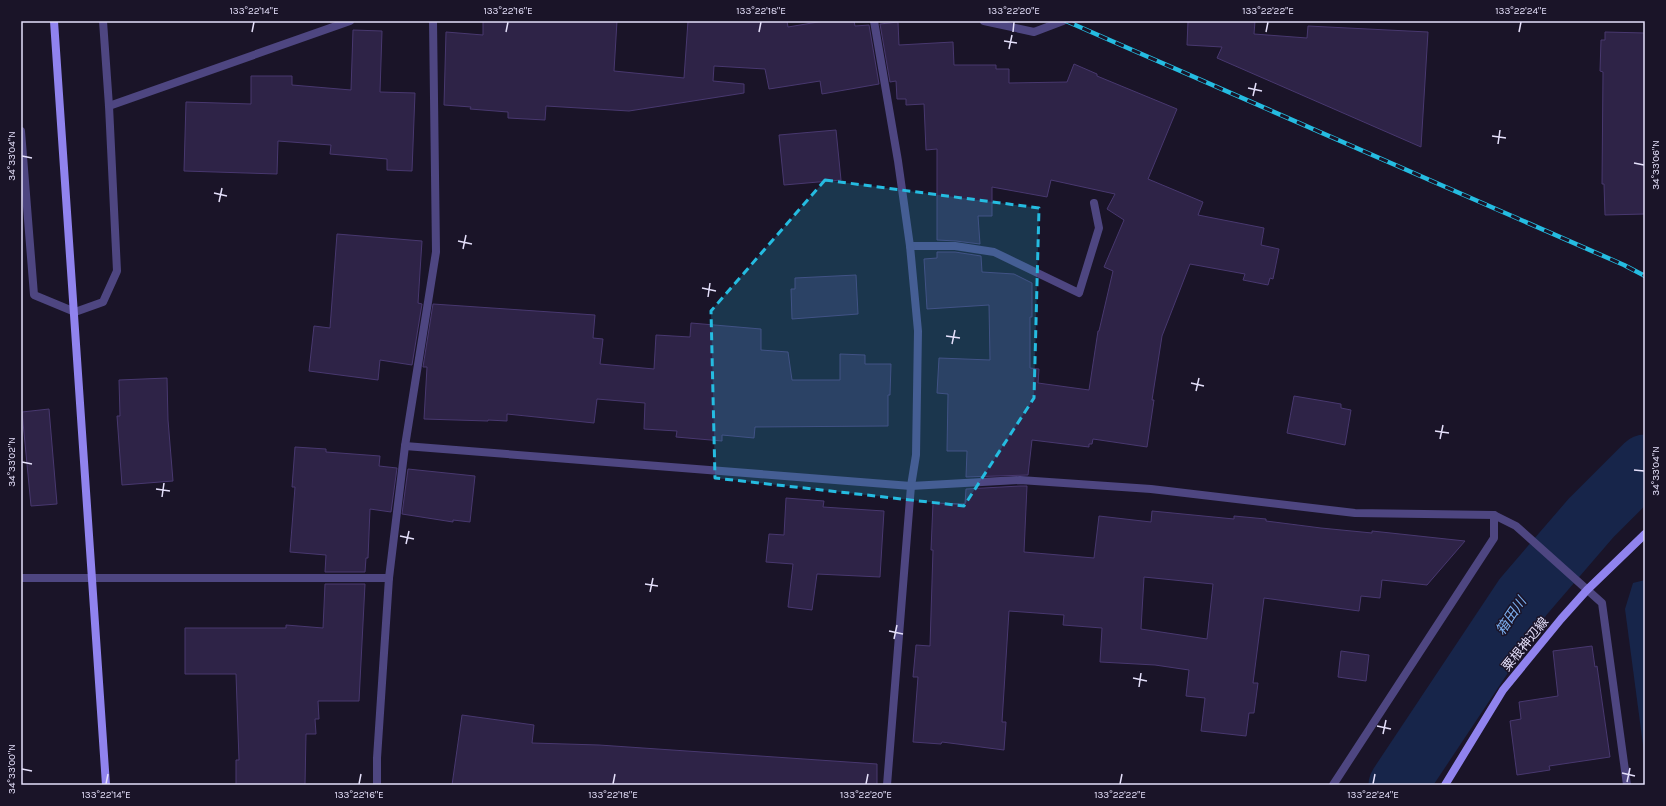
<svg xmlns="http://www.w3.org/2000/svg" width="1666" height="806" font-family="Karla,'Noto Sans JP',sans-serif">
	<rect width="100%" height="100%" fill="#1a1428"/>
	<!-- water -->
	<path fill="#17254a" d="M1645,580V760L1625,609L1633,583Z"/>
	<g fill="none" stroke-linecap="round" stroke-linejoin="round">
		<!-- river -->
		<path stroke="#17254a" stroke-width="59" d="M1398,785L1523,597L1591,518L1645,464"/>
	</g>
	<!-- building -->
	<g fill="#2e2347" stroke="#48386f" fill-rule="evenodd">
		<path d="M483,21H617L614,71L684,78L688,21H787L788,27L824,21H854L855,26L869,25L879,84L822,94L820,81L769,89L765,69L714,66L713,81L744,84V93L629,111L546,106L545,120L508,118V112L470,109L471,107L444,105L446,32L483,35Z"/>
		<path d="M1188,21H1255L1254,34L1307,38L1308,26L1428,32L1421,147L1217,58L1222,47L1187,45Z"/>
		<path d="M898,22L899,45L953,42L954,65H996V69H1009V83L1067,82L1074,64L1097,74V76L1177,109L1148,179L1203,202L1198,215L1264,228L1261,245L1279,249L1273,279L1270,278L1268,285L1243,280L1245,274L1190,264L1162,336L1152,400H1154L1147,447L1093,439L1092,444H1089V447L1032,440L1028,475L966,477L967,451H947L948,394L937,393L939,358L990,360L989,305L927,309L924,259L937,258V252H955L981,256L982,272L1014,274L1032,283V317H1030V368L1039,369L1038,383L1089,390L1098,331H1099L1113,271L1104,267L1124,220L1107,209L1115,194L1051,180L1047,197L992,187V216H978L980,244L956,241L937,240V149L926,150L924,104L906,105V99H897L896,81L890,82L880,24Z"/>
		<path d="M353,30L382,31L380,92L415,93L412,171L387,170V159L330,154L331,145L278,141L277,174L184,171L186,102L251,104V76H292V85L351,90Z"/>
		<path d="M1605,32L1645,33V214L1605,215L1604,184H1602L1603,72L1600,71L1601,40H1605Z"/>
		<path d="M836,130L841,180L784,185L779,135Z"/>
		<path d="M337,234L422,241L418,303L422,304L412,365L380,360L378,380L309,371L314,326L330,328Z"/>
		<path d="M856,275L858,314L792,319L791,289H795V278Z"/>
		<path d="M433,304L595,315L593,338L603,339L600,364L654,369L656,335L690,337L691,323L761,329V350L788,352L792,380H840V354L865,355V364H891L890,395H888V426L755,427L754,438L722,435V441L676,437L677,431L644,429L645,403L597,399L594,423L507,414V421L488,420V421L424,419L427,367H423Z"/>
		<path d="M167,378L168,420L173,481L122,485L117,416H120L119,380Z"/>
		<path d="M1294,396L1341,404V408L1351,410L1345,445L1287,433Z"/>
		<path d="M49,409L57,504L31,506L22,412Z"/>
		<path d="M295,447L326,449V452L380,456L379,466L397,468L391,512L370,509L368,558H366L365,572H325L326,555L290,552L295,487H292Z"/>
		<path d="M408,469L475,476L470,522L453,520V522L402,514Z"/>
		<path d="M1020,486H1027L1024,552L1094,558L1099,516L1151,522L1152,511L1234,519V516L1266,519V521L1321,528L1372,533V531L1465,541L1427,585L1382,580L1380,598L1361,596L1359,611L1264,598L1253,683H1258L1254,713H1249L1246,736L1201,731L1205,698L1186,696L1189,670L1155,665L1100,662L1102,628L1063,625L1064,615L1009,611L1002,722H1006L1004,750L942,742L941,744L913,742L918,677H913L916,645L930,646L933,550H931L933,503L965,504L966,489ZM1144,577L1213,584L1207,639L1141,629Z"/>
		<path d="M786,498L824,501L823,507L884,511L880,577L817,574L812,610L788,607L793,564L766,562L769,534L784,535Z"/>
		<path d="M325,584H365L359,701H318L319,719H315L316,734H306L305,785H236V760H239L236,674H185V628H286V625L323,628Z"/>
		<path d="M1592,646L1595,667L1597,666L1610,757L1549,766L1550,770L1517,775L1510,721L1521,719L1519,702L1558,696L1553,651Z"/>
		<path d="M1341,651L1369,655L1366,681L1338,677Z"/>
		<path d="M462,715L534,725L532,743L599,745L877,764V785H452Z"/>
	</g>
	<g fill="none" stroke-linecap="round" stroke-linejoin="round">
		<!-- lane -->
		<path stroke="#4e4681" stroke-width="8" d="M910,246H955L994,252L1079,293L1099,228L1094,203"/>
		<!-- street -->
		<g stroke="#4e4681" stroke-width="8">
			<path d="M874,21L898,161L910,246L918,331L916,455L911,486L887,785"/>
			<path d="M984,21L1034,32L1063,21"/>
			<path d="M109,106L350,21"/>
			<path d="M21,131L34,295L75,312L103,302L117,271L109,106L103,21"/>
			<path d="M405,446L911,486L1020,480L1151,489L1355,513L1494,515L1516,526L1602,603L1627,785"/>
			<path d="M21,578H389"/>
			<path d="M377,785V758L389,578L405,446L436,252L433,21"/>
			<path d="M1333,785L1494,538V515"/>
		</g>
		<!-- secondary -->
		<g stroke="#9083ee" stroke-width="8">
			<path d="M54,21L106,785"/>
			<path d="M1445,785L1503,690L1561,619L1587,590L1645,534"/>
		</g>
		<defs>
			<path id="rail" d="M1066,21L1624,265L1645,276"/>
		</defs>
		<!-- rail casing -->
		<use href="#rail" stroke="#25bce1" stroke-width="4.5"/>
		<!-- rail -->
		<use href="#rail" stroke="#1a1428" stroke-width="3" stroke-dasharray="9" stroke-linecap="butt"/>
	</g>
	<!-- marked area -->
	<path fill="#25bce1" fill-opacity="0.2" stroke="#25bce1" stroke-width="3" stroke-dasharray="8 5" stroke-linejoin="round" d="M825,180L1039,208L1034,398L964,506L715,478L711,311Z"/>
	<!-- ticks -->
	<path fill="none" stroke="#e5e0fb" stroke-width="1.5" d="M252,32L254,22M506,32L508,22M759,32L761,22M1013,32L1014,22M1266,32L1268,22M1519,32L1521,22M1004,41L1017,43M1009,49L1012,35M1248,88L1262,91M1253,96L1256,83M1492,136L1506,138M1498,144L1500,130M22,156L32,158M1634,163L1644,165M214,193L227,196M219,202L222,188M458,241L472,244M463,249L466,235M702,288L716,291M708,297L710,283M946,336L960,338M952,344L955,330M1191,383L1204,386M1196,391L1199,378M1435,431L1449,433M1440,439L1443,425M22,462L32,464M1634,470L1644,471M156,489L170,491M162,497L164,483M400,536L414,539M406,544L409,531M645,584L658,586M650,592L653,578M889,631L903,634M894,639L897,625M1133,678L1147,681M1139,687L1141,673M1377,726L1391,729M1383,734L1386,720M22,769L32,771M1622,773L1635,776M1627,782L1630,768M106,784L108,774M359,784L361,774M613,784L615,774M866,784L868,774M1120,784L1122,774M1373,784L1375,774"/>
	<g text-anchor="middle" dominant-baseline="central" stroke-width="3" stroke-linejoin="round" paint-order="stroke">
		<!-- street labels -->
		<g font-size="13" fill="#e5e0fb" stroke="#1a1428">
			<text transform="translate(1525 644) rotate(-51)">粟根神辺線</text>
		</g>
		<!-- water labels -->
		<g font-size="14" font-style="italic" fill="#7baded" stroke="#1a1428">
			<text transform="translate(1511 616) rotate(-56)">箱田川</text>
		</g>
	</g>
	<!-- border -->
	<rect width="1666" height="806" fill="none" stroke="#1a1428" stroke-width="44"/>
	<rect x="22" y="22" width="1622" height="762" fill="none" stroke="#e5e0fb" stroke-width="1.5"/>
	<g font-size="10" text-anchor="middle" fill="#e5e0fb">
		<text x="254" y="14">133°22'14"E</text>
		<text x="508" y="14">133°22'16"E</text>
		<text x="761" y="14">133°22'18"E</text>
		<text x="1014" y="14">133°22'20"E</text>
		<text x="1268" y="14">133°22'22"E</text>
		<text x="1521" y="14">133°22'24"E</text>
		<text transform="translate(11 156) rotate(-90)" y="4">34°33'04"N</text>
		<text transform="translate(1655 165) rotate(-90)" y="4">34°33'06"N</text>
		<text transform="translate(11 462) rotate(-90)" y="4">34°33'02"N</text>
		<text transform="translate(1655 471) rotate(-90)" y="4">34°33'04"N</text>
		<text transform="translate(11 769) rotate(-90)" y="4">34°33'00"N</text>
		<text x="106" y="798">133°22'14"E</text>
		<text x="359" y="798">133°22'16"E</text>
		<text x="613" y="798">133°22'18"E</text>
		<text x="866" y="798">133°22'20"E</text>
		<text x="1120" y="798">133°22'22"E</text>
		<text x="1373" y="798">133°22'24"E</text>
	</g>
</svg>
